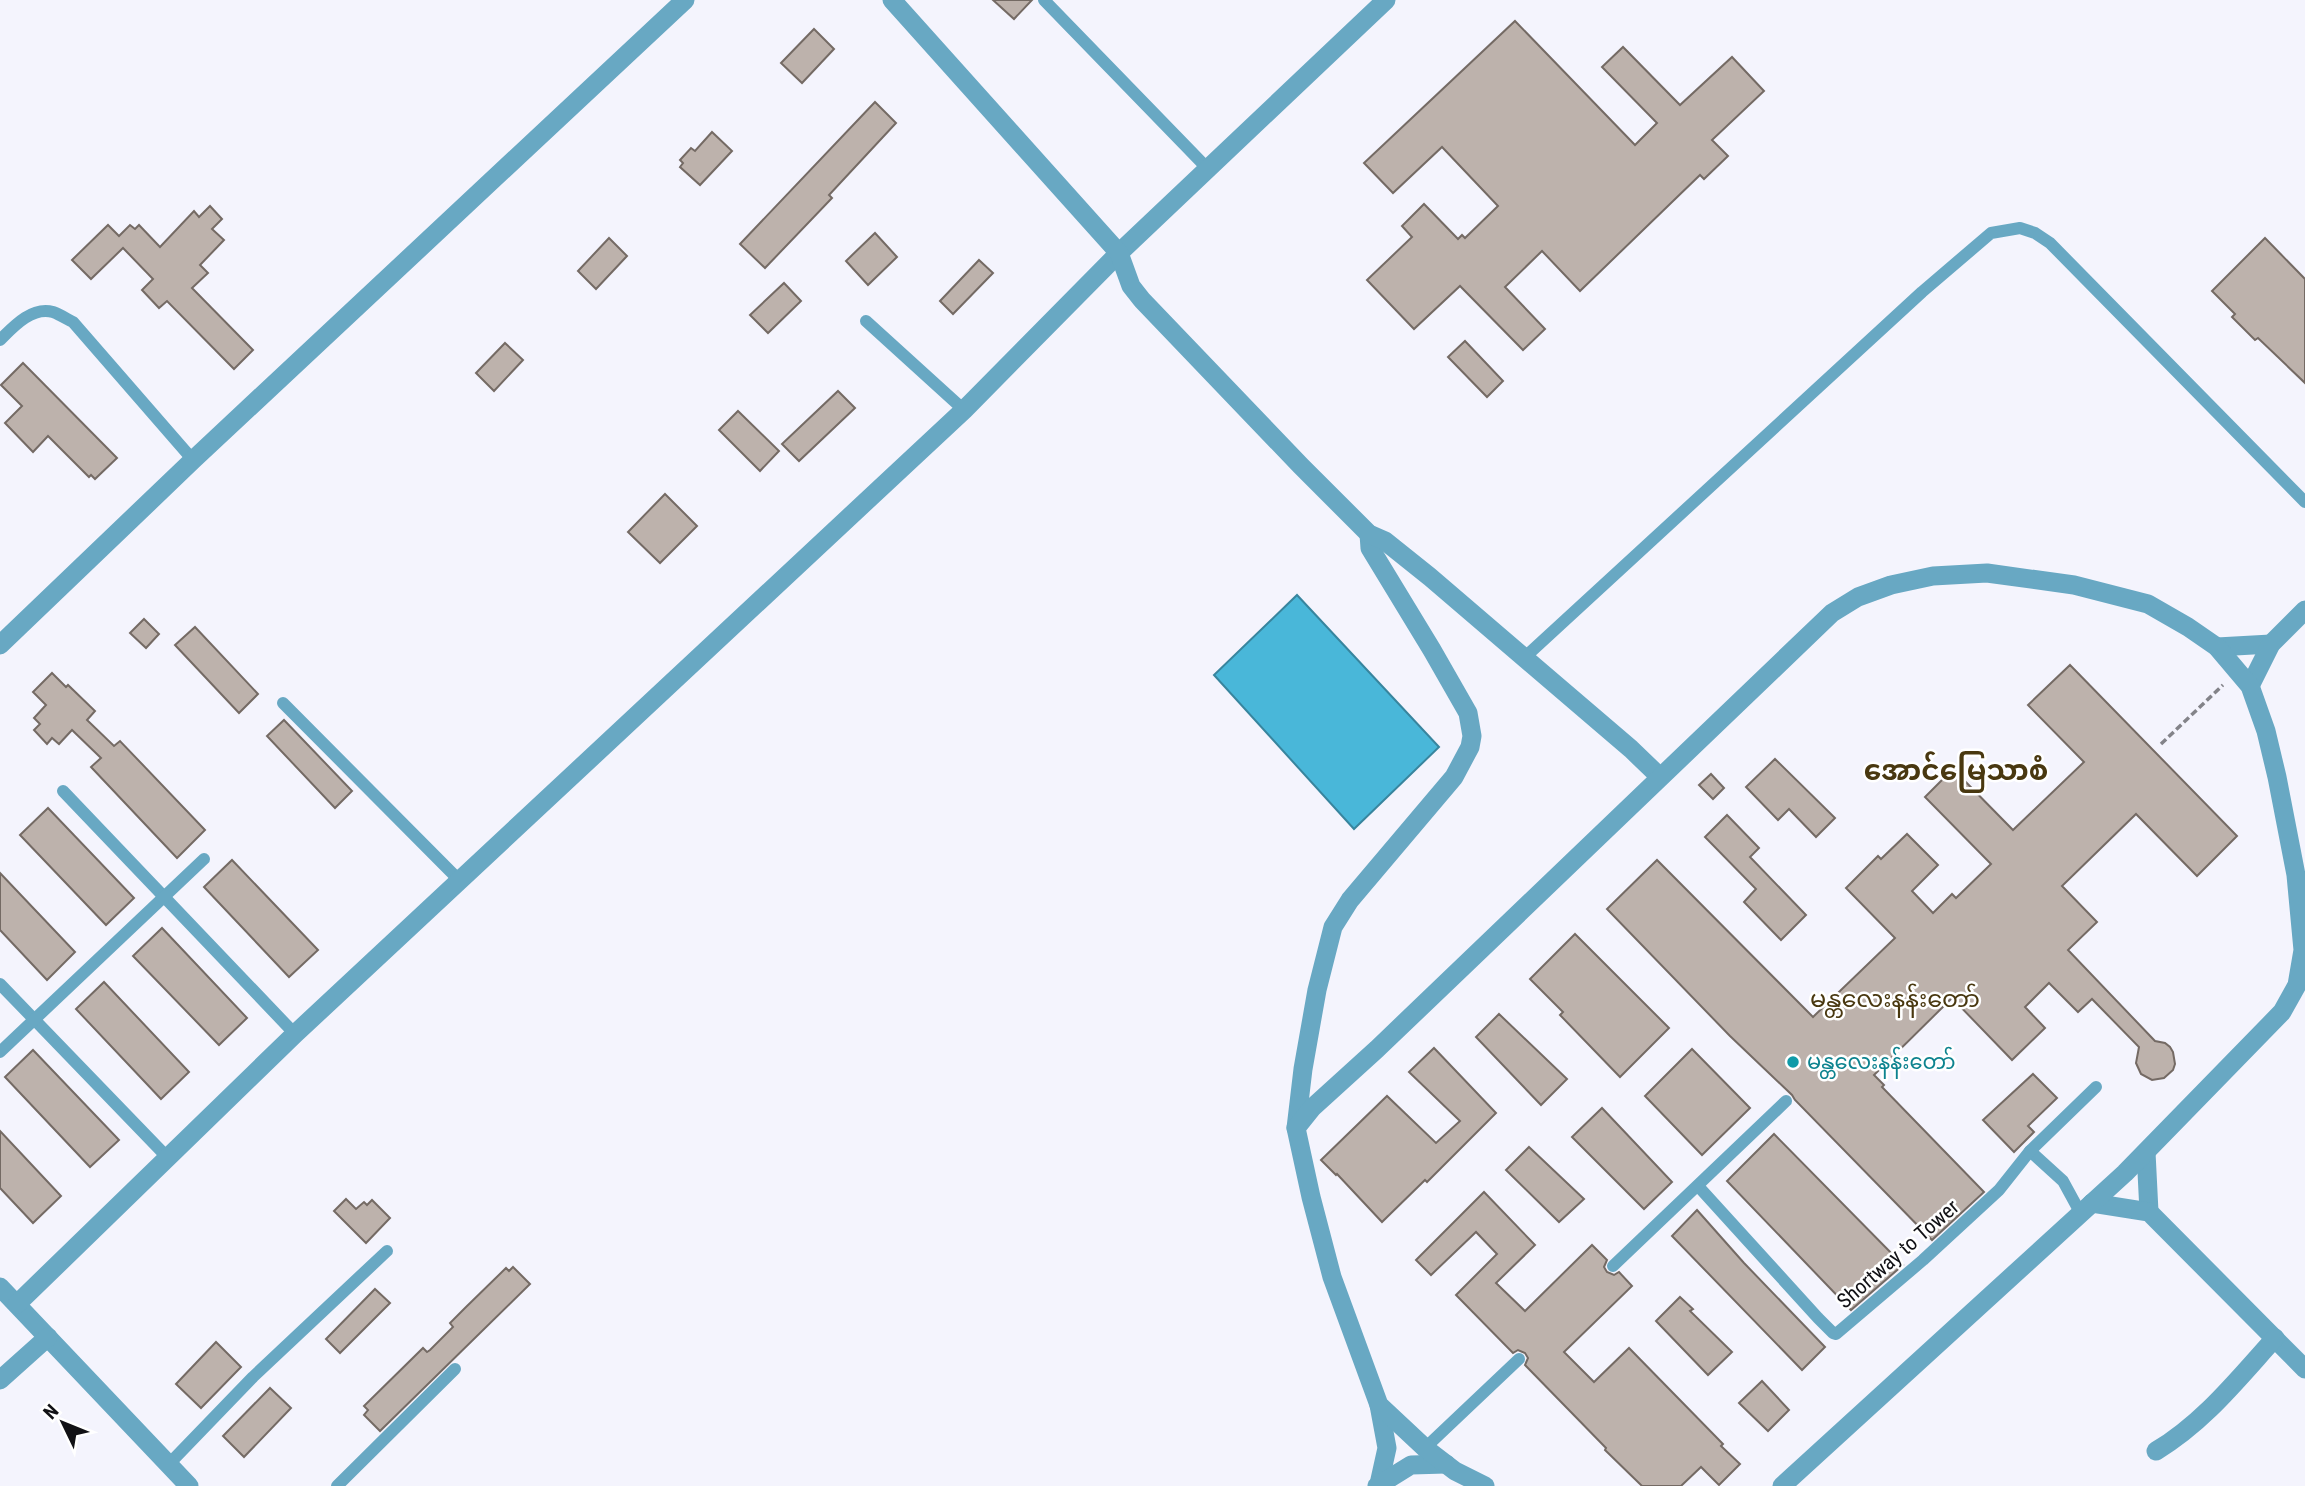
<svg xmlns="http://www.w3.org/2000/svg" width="2305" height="1486" font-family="'Roboto Condensed','Noto Sans Myanmar',sans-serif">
	<rect width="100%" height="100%" fill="#f4f4fd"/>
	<!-- water -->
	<path fill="#49b7d9" stroke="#38859e" stroke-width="2" d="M1297,595L1439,747L1354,829L1214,675Z"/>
	<!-- building -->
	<g fill="#bdb2ac" stroke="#746a64" stroke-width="2">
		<path d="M993,0H1032L1014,19Z"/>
		<path d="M1515,21L1635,145L1657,123L1602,67L1623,47L1680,105L1732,57L1764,91L1712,140L1728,156L1704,179L1700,175L1580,291L1542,251L1505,287L1545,329L1523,350L1460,286L1414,329L1367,280L1412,237L1402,226L1424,204L1458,239L1462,235L1465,238L1498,206L1442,147L1393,193L1364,163Z"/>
		<path d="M814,29L834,49L802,83L781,63Z"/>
		<path d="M875,102L896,123L829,195L832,198L765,268L740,244Z"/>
		<path d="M712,132L732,151L700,185L680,167L683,163L680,160L691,148L695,151Z"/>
		<path d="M210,206L222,219L212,229L224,240L200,265L208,273L192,288L253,350L234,369L167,301L159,308L142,290L153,279L123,248L91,279L72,260L108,225L119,236L130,225L135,229L139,225L160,247L194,211L199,217Z"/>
		<path d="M875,233L897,257L868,285L846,261Z"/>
		<path d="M609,238L627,256L596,289L578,271Z"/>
		<path d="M2265,238L2305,279V383L2258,338L2255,340L2232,317L2235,314L2212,291Z"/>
		<path d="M979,260L993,273L953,314L940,301Z"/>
		<path d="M784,283L801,301L768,333L750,315Z"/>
		<path d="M1465,341L1503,381L1487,397L1448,357Z"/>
		<path d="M505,343L523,360L494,391L476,373Z"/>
		<path d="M23,363L117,458L95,479L91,475L89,477L48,436L33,452L5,423L22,406L1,385Z"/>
		<path d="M838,391L855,408L799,461L782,444Z"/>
		<path d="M738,411L779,451L760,471L719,430Z"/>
		<path d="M665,494L697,526L660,563L628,532Z"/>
		<path d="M144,619L159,634L146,648L130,633Z"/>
		<path d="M195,627L258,694L239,713L175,645Z"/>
		<path d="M2070,665L2237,836L2197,876L2136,814L2062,886L2097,922L2068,950L2155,1041L2165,1043L2170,1047L2173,1052L2175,1064L2173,1070L2164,1078L2152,1080L2141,1074L2136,1063L2139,1047L2092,999L2078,1012L2049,983L2025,1007L2045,1028L2012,1060L1952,998L1874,1075L1884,1085L1882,1087L1984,1192L1932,1240L1795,1100L1792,1095L1730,1036L1607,909L1657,860L1813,1017L1895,938L1846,888L1878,856L1881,859L1907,834L1938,865L1912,891L1933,913L1952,894L1956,898L1991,864L1925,797L1953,769L2013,830L2084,762L2028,705Z"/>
		<path d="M52,673L66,687L68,685L95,711L87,720L114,746L120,741L205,830L177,858L91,767L101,758L72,730L59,744L52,738L47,744L34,730L40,724L34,718L46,705L33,692Z"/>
		<path d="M284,720L352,791L335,808L267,736Z"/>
		<path d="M1775,759L1835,818L1816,837L1789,809L1778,820L1746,787Z"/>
		<path d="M1711,774L1724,788L1713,799L1699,785Z"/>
		<path d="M48,808L134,898L106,925L20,835Z"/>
		<path d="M1727,815L1759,848L1750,857L1806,915L1781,940L1744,902L1756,889L1705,837Z"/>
		<path d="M232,860L318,950L289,977L204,887Z"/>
		<path d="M0,873L75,952L47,980L0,930Z"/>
		<path d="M162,928L247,1018L219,1045L133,956Z"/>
		<path d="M1575,934L1669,1028L1620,1077L1560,1015L1563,1012L1530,979Z"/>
		<path d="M104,982L189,1072L161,1099L76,1009Z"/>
		<path d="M1499,1014L1567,1079L1541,1105L1476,1037Z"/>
		<path d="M1434,1048L1496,1113L1427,1182L1425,1180L1382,1222L1337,1174L1336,1175L1321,1160L1387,1096L1436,1143L1460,1121L1409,1072Z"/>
		<path d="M1692,1049L1750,1108L1702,1155L1645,1096Z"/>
		<path d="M33,1050L119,1140L90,1167L5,1077Z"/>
		<path d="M2033,1074L2057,1098L2028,1126L2034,1132L2014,1152L1983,1120Z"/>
		<path d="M1602,1108L1672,1182L1644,1209L1572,1137Z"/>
		<path d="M0,1131L61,1196L33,1223L0,1188Z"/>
		<path d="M1774,1134L1903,1265L1851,1310L1727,1181Z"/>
		<path d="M1529,1147L1584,1199L1559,1222L1506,1170Z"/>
		<path d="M1484,1192L1535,1245L1496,1283L1525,1311L1592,1245L1607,1260L1604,1267L1607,1272L1614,1275L1619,1272L1632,1286L1564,1352L1594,1382L1629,1348L1723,1444L1721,1446L1740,1464L1719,1485L1701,1467L1681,1486H1642L1605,1450L1606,1448L1525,1365L1528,1358L1525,1353L1518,1350L1513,1353L1456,1295L1497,1254L1476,1232L1431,1275L1416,1260Z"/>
		<path d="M346,1199L356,1209L364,1202L367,1205L372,1200L390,1218L366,1243L334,1211Z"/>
		<path d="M1697,1210L1744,1263L1825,1347L1802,1370L1672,1236Z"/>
		<path d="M513,1267L530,1284L380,1431L364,1415L368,1410L364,1406L423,1348L427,1352L430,1350L453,1327L450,1323L465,1308L506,1268L509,1271Z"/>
		<path d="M375,1289L390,1303L340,1353L326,1339Z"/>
		<path d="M1680,1297L1693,1309L1690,1311L1732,1352L1708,1375L1656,1321Z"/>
		<path d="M216,1342L241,1367L201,1408L176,1384Z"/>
		<path d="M1762,1381L1789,1410L1768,1431L1739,1403Z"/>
		<path d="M270,1388L291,1408L244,1457L223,1436Z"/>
	</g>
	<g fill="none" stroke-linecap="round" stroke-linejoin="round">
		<!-- path -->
		<path stroke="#838389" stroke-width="3.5" stroke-dasharray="7 3.5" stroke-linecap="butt" d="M2161,744L2223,685"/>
		<!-- service -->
		<g stroke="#68a8c3" stroke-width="12">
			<path d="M1044,0L1208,169"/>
			<path d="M866,321L964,410"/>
			<path d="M0,340C13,327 32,306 53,312C59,314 67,319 73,322L193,460"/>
			<path d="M1524,658L1922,292L1991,233L2020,228L2035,233L2050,243L2305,502"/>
			<path d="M283,703L460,881"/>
			<path d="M63,791L295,1034"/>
			<path d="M0,984L168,1158"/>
			<path d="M0,1052L204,859"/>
			<path d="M2030,1151L2063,1181L2081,1214"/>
			<path d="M1698,1186L1818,1318L1833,1333L1836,1334L1923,1260L1999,1190L2030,1151L2096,1087"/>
			<path d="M1613,1266L1786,1101"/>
			<path d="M1425,1448L1519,1359"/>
			<path d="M169,1464L253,1377L387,1251"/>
			<path d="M337,1486L455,1369"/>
		</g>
		<!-- minor -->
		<g stroke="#68a8c3" stroke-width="19">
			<path d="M0,645L193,460L685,0"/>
			<path d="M1296,1128L1303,1069L1317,990L1333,927L1350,900L1454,777L1470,747L1472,736L1468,713L1432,650L1370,548L1369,534"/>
			<path d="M2146,1152L2149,1212"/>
			<path d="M2092,1203L2149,1212L2305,1369"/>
			<path d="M0,1287L189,1486"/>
			<path d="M17,1304L295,1034L964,410L1119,253L1386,0"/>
			<path d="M0,1380L48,1337"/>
			<path d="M1379,1405L1387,1448L1379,1484"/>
			<path d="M2156,1451C2204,1422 2237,1380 2275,1338"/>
			<path d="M1377,1486L1411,1465L1446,1464"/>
		</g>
		<!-- tertiary -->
		<g stroke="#68a8c3" stroke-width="19">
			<path d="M892,0L1119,253L1131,286L1142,300L1301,466L1369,534L1385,541L1430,577L1631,749L1660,777"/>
			<path d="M2217,647L2271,644"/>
			<path d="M2250,686L2271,644L2305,610"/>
			<path d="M1485,1486L1455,1471L1425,1448L1379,1405L1332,1277L1311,1197L1296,1128L1312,1108L1377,1049L1832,613L1858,597L1891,585L1933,576L1987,573L2074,585L2148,604L2188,627L2217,647L2250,686L2266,731L2277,777L2296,875L2303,950L2297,985L2282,1012L2125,1173L1782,1486"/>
		</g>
	</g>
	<!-- markers -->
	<circle fill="#0f9aa8" stroke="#fff" stroke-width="2.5" cx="1793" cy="1062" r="7"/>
	<g text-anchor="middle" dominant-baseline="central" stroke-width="5" stroke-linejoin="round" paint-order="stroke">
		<!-- culture labels -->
		<g font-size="21" fill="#0d838f" stroke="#fff" text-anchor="start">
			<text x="1807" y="1062">မန္တလေးနန်းတော်</text>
		</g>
		<!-- street labels -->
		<g font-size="21" fill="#111115" stroke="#fff">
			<text transform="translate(1898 1254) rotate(-41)">Shortway to Tower</text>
		</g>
		<!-- quarter labels -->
		<g font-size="24" fill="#493810" stroke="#fff">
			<text x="1895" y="999">မန္တလေးနန်းတော်</text>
		</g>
		<!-- district labels -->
		<g font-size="28" font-weight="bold" fill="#493810" stroke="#fff">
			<text x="1956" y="770">အောင်မြေသာစံ</text>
		</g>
	</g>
	<!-- north arrow -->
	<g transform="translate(63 1423) rotate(313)" stroke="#ffffff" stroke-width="5" paint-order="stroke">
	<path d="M0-5L12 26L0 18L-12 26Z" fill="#111115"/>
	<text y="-10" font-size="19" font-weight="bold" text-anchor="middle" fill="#111115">N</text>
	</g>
</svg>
